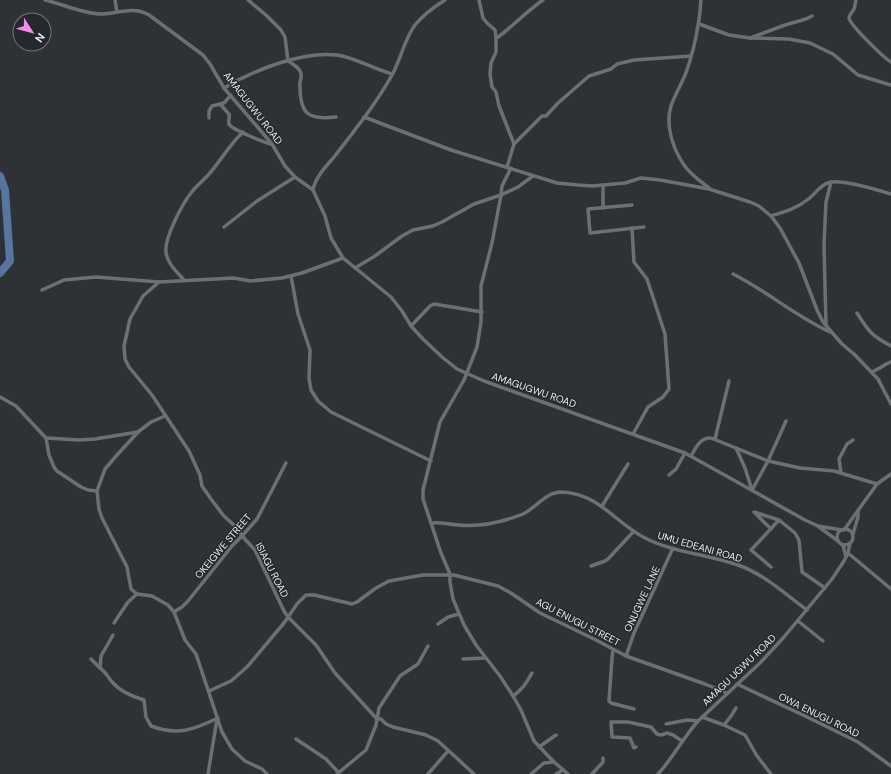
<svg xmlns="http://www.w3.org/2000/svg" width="891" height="774" font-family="'DM Sans',sans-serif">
	<rect width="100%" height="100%" fill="#2e3237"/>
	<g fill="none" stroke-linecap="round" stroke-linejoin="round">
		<!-- river -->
		<path stroke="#5875a0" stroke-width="8" d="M0,176L5,190L10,261L0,273"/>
		<!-- street -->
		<g stroke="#6f6f72" stroke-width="3.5">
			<path d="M45,0C62,4 87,15 103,14C119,13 134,6 149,15L203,55L210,64L224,88L272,144L285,166L295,177L313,190L325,216L331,238L343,258L391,297L402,311L411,326L423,339L442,357L457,369L484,381L685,453L805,520L818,526L842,530"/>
			<path d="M115,0L117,12"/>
			<path d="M248,0L267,16L281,30L285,37L288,61C293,64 300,68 301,74C302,78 299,82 300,86C300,115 309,120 336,117"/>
			<path d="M479,0L483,18L487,23L495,30L496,37L497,38C513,26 527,11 543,0"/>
			<path d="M701,0C700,8 700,17 698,25C696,39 692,55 687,70C683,82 675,94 671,106C665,125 673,149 684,165C690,174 700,181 709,188"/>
			<path d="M856,0C855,3 855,7 854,9C853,12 849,14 849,18C850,25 884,58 891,62"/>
			<path d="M699,24L729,35L750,38L785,25L806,19L812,16"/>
			<path d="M496,37V52L491,63L490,74L492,87L496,92L499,106L514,144L507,167"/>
			<path d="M750,38L789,39L810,43L833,54L858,75L891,85"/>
			<path d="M224,88C254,70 302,51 337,55C356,58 374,69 392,74"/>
			<path d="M220,104L229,114C230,117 228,121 229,124C231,129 265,143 271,144"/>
			<path d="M364,117L451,150L557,183L578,185L592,186L625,183L641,178L660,180L709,189L750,202L759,206L771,216L780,228L799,263L817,310L823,322L842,344L854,354L878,379L891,404"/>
			<path d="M209,118V111L212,106L224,103L231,95"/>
			<path d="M514,144L542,116H546L558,103L589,76L611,69L617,64L634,60L691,56"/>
			<path d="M533,176L518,187L501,195L492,243L481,286V322L477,347L464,380L440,422L423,490V499L441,553L450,574V582L453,599L464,625L476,645L500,676L513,696L521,710L534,741L554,762L568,774"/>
			<path d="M603,185V208"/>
			<path d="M313,190C315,178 326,166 334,157C354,131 376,104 392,75C401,59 404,40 415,25C423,15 434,7 445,0"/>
			<path d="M632,205L588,209L590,233L644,227"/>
			<path d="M771,216C783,212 796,209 807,200C815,195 821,183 831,182C843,180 878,190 891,194"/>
			<path d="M224,227L257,201L295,177"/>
			<path d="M632,228L634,262L647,279L665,334L669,389L663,397L648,407L633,434"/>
			<path d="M355,268L375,256L402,236L413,230L433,226L442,222L474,204L501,195L502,186L511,168"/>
			<path d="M733,274C767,291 795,316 830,332"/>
			<path d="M291,276L298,314L310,350L309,378L311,390L318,401L331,412L431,461"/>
			<path d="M184,280C177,272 167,263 166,252C164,239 182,204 191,193C196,186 204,180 210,173C221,160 230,144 243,132"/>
			<path d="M159,282L143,296L130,319L124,346L125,359L129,367L152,395L189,451L200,475L202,486L211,499L223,515L236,527L242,536L255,550L284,611L288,617L316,645L335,673L377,719H381L386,724L393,727L426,735L438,741L474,774"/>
			<path d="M42,290L64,280L96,277L159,282L234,278L250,281L282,278L302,273L343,258"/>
			<path d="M857,313C869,332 871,335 891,346"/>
			<path d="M826,325L824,245L826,202L831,182"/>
			<path d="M411,326L430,306L434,304L482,312"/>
			<path d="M871,372C879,370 884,364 891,362"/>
			<path d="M0,397L16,406L46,438L49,455L54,467L57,471L81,487L88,490L97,491"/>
			<path d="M165,416L151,422L138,432L117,455L105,469L97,491L99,509L102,518L127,567L131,589L137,594L152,596L168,605L174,612L185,640L196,654L222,732L232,749L245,761L262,769L267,774"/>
			<path d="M46,438L79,440L95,439L138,432"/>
			<path d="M715,439L729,381"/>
			<path d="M736,448L745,468L752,490"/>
			<path d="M691,456C696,448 700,437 711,438L768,461L800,468L834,471L877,484"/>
			<path d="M841,473L839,459L847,444L853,440"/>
			<path d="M669,475L676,469L685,453"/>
			<path d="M752,490L768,461L786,421"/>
			<path d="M602,506L628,464"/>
			<path d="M431,523C440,522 448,524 458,525C479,527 503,522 523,514C536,508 545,492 562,492C600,494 615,523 645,538C674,553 708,554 738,565C764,574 785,594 807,610"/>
			<path d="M819,527L838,541"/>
			<path d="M771,529L754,512L779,520"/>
			<circle cx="845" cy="537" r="8"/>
			<path d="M844,530L877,484L891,474"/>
			<path d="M853,534L858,517V511"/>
			<path d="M843,545L846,557"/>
			<path d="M848,553L891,589"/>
			<path d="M591,566L605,561L608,559L634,531"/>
			<path d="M771,567L751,550L779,520L795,533L799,540L802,572L825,588"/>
			<path d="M174,612L182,607L188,601L232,546L242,536L257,519L286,463"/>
			<path d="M798,621L823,641"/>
			<path d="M114,623L128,602L137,594"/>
			<path d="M438,624L448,617L459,614"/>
			<path d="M113,635L101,656L100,668C106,672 108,678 113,683C120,691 134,697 144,700L146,717L151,726C177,736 193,730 218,718"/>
			<path d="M613,650L612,658L609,701L611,703L634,709"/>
			<path d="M626,656L634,633L673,548"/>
			<path d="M91,659L100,668"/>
			<path d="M463,659L485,658"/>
			<path d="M737,684L805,716L858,742L891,766"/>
			<path d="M209,691L231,681L247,667L284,623L297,604L306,595H314L352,604L357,602L376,588L389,581L423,575H454L498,586L511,593L540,613L596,640L626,656L705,684L727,693"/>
			<path d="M513,696C523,689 526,683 532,673"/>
			<path d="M702,717L724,725L745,735L757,756L771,774"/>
			<path d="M666,724L687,720L698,721"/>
			<path d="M724,725L731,716L736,708"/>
			<path d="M296,739L326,759L338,772"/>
			<path d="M539,747L556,735"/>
			<path d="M636,747L634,748L630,738L612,737L611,722H628L651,727L657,734L661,735L667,733L673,735L682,741"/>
			<path d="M208,774L217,719"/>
			<path d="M337,774L366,750L376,725L379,708L400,676L418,664L428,646"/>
			<path d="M428,774L448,751"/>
			<path d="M531,774L544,763L554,762"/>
			<path d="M556,774L563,770"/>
			<path d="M592,774L603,762V758"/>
			<path d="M658,774C673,758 683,738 698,721L760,663L784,637L832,579L844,561L848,553L850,543"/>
		</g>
	</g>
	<g text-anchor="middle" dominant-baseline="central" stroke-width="3" stroke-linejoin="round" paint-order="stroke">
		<!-- street labels -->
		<g font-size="10" fill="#e7eaed" stroke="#25282d">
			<text transform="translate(253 108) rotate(52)">AMAGUGWU ROAD</text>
			<text transform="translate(534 390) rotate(19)">AMAGUGWU ROAD</text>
			<text transform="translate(223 546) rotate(-50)">OKEIGWE STREET</text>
			<text transform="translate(700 547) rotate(16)">UMU EDEANI ROAD</text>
			<text transform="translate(272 570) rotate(63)">ISIAGU ROAD</text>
			<text transform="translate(642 599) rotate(-65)">ONUGWE LANE</text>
			<text transform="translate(578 622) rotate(27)">AGU ENUGU STREET</text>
			<text transform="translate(739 670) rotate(-44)">AMAGU UGWU ROAD</text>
			<text transform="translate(819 715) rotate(26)">OWA ENUGU ROAD</text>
		</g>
	</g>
	<!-- north arrow -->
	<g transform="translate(32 32) rotate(126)"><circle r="19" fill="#25282d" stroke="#73767a"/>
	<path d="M0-3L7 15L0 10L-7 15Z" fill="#f589ee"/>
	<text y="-6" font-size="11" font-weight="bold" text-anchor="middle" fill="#e7eaed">N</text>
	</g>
</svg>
